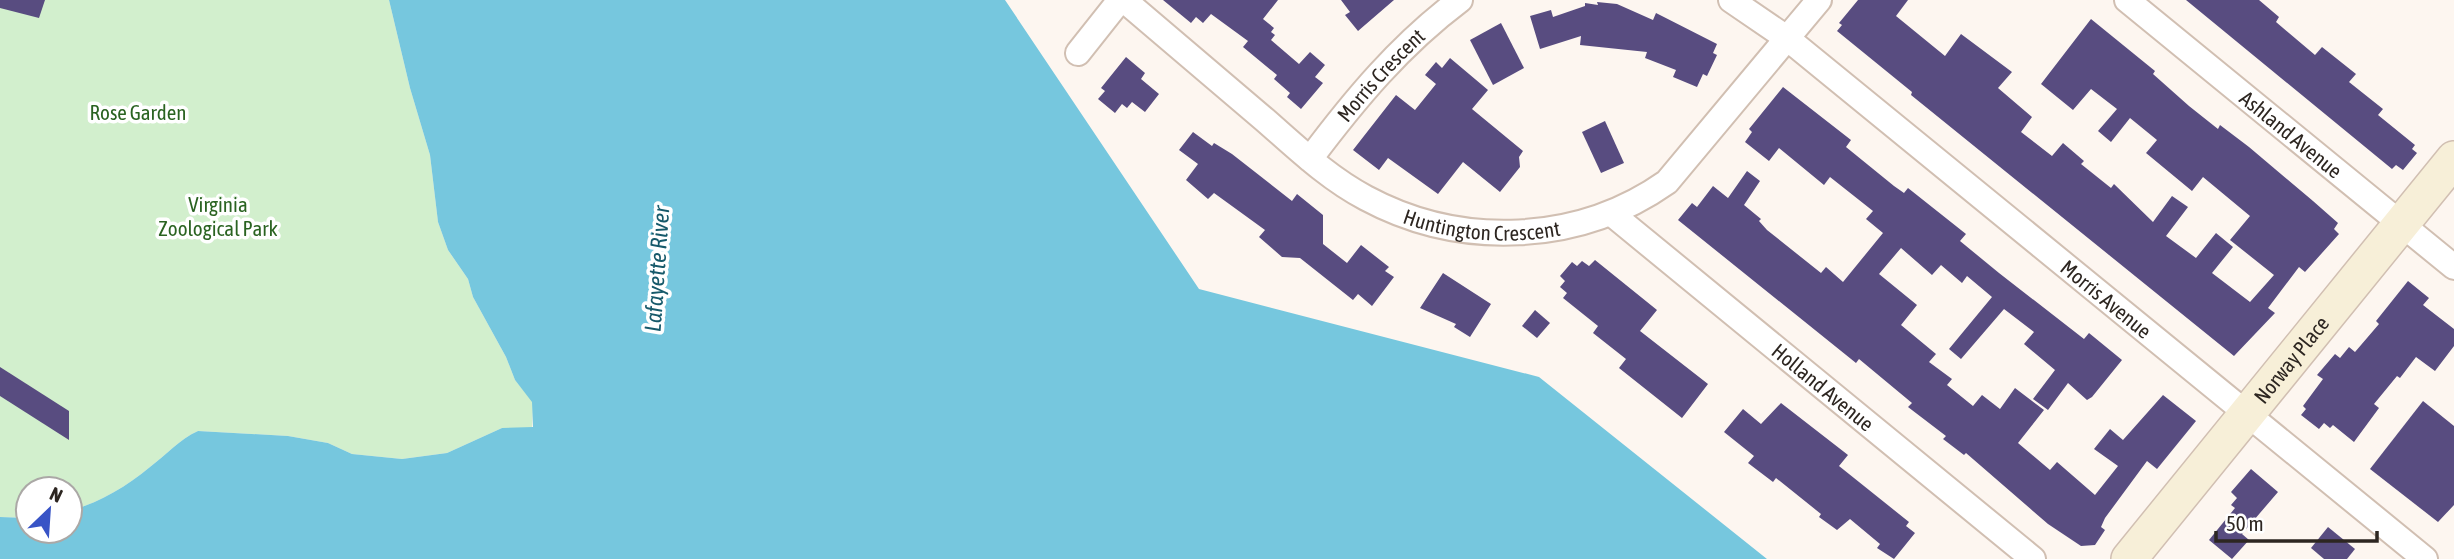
<svg xmlns="http://www.w3.org/2000/svg" width="2454" height="559" font-family="'Asap Condensed',sans-serif">
	<rect width="100%" height="100%" fill="#fdf6f0"/>
	<!-- green -->
	<path fill="#d2efcd" d="M0,0H389L410,88L430,155L438,222L448,250L468,279L473,297L506,357L515,380L533,402L532,428H502L447,453L402,459L352,454L328,443L288,436L198,431C180,439 166,455 150,467C126,487 100,502 70,511V489H28V518L0,517Z"/>
	<!-- water -->
	<path fill="#76c7de" d="M389,0H1005L1199,289L1539,377L1767,559H0V517L28,518V531H70V511C100,502 126,487 150,467C166,455 180,439 198,431L288,436L328,443L352,454L402,459L447,453L502,428L533,427L532,402L515,380L506,357L473,297L468,279L448,250L438,222L430,155L410,88Z"/>
	<!-- building -->
	<g fill="#584c80">
		<path d="M0,0H45L39,18L0,8Z"/>
		<path d="M1163,0H1278L1263,19L1274,28L1271,32L1275,35L1271,40L1299,64L1310,52L1325,65L1315,77L1323,83L1301,109L1287,97L1290,93L1274,79L1277,75L1243,47L1248,41L1211,14L1203,23L1196,17L1191,23Z"/>
		<path d="M1341,0H1394L1358,31L1345,15L1350,12Z"/>
		<path d="M1858,0H1908L1896,16L1945,56L1961,34L2012,72L1998,88L2032,117L2021,132L2052,156L2063,143L2084,161L2081,164L2111,188L2114,184L2153,222L2172,196L2188,207L2166,236L2196,258L2216,233L2233,247L2212,273L2250,302L2274,275L2230,240L2250,216L2203,177L2192,191L2146,153L2157,140L2130,118L2111,142L2098,131L2117,109L2091,89L2073,110L2041,84L2091,19L2155,71L2153,74L2189,106L2218,129L2220,125L2249,147L2313,201L2338,223L2334,229L2339,234L2305,272L2299,267L2268,308L2275,313L2234,356L1911,95L1912,92L1837,31L1842,25L1839,23Z"/>
		<path d="M2186,0H2259L2279,17L2276,22L2315,55L2322,47L2356,74L2349,82L2383,109L2378,115L2415,145L2412,149L2417,153L2403,170L2396,165L2392,169Z"/>
		<path d="M1597,2L1617,4L1653,20L1656,13L1717,44L1713,53L1717,55L1707,76L1703,74L1697,87L1673,77L1676,70L1645,58L1647,52L1580,45L1581,36L1540,49L1530,16L1551,10L1553,17L1585,6V3L1598,5Z"/>
		<path d="M1501,23L1524,68L1493,85L1470,40Z"/>
		<path d="M1126,57L1145,73L1141,79L1159,94L1145,112L1132,102L1127,108L1122,104L1115,113L1098,99L1105,91L1101,88Z"/>
		<path d="M1450,58L1488,90L1472,109L1523,151L1519,157L1520,167L1500,192L1463,162L1438,194L1388,158L1379,170L1353,150L1396,95L1415,110L1436,84L1425,75L1436,62L1442,68Z"/>
		<path d="M1783,87L1851,140L1846,147L1894,186L1904,193L1908,188L1966,234L1960,241L1999,273L2084,339L2089,333L2122,360L2092,397L2087,400L2068,383L2048,410L2033,399L2055,370L2024,344L2034,332L2004,309L1961,359L1949,349L1992,297L1967,276L1962,283L1941,265L1932,275L1901,248L1879,274L1917,305L1901,325L1936,354L1929,362L1952,379L1947,385L1973,406L1982,395L2000,409L2015,388L2044,410L2018,443L2050,470L2057,462L2095,495L2118,466L2094,449L2110,429L2123,440L2163,395L2196,421L2157,469L2147,461L2105,518L2101,527L2105,530L2095,545L2081,546L2048,524L1966,453L1964,455L1943,439L1946,436L1908,407L1912,403L1859,359L1856,363L1678,220L1692,203L1697,207L1713,186L1728,198L1747,171L1760,181L1744,205L1761,219L1759,221L1767,230L1821,273L1826,267L1843,282L1883,233L1866,219L1873,211L1830,177L1824,185L1779,148L1769,161L1745,142L1752,132L1749,129Z"/>
		<path d="M1605,121L1624,163L1601,173L1582,132Z"/>
		<path d="M1193,132L1212,146L1214,143L1232,154L1292,201L1297,194L1323,215V244L1347,263L1361,245L1389,267L1385,271L1394,277L1372,306L1358,294L1353,300L1300,258L1282,257L1259,237L1265,230L1214,193L1208,199L1186,180L1198,164L1179,150Z"/>
		<path d="M1595,260L1657,310L1640,331L1708,384L1682,418L1619,368L1626,359L1593,333L1598,326L1563,298L1567,293L1560,287L1565,281L1560,276L1572,262L1577,266L1582,261L1589,266Z"/>
		<path d="M1443,273L1491,304L1470,337L1454,327L1456,324L1420,308Z"/>
		<path d="M2408,281L2429,298L2423,305L2454,329V346L2435,371L2416,357L2400,378L2397,376L2374,404L2379,408L2354,442L2333,425L2330,428L2324,423L2319,429L2301,415L2306,409L2303,406L2323,379L2317,375L2335,354L2340,358L2349,347L2355,352L2379,324L2376,321Z"/>
		<path d="M1535,310L1550,323L1537,338L1522,326Z"/>
		<path d="M0,367L69,411V440L0,396Z"/>
		<path d="M2423,401L2454,426V505L2438,522L2370,469Z"/>
		<path d="M1781,403L1848,455L1839,466L1909,522L1906,526L1915,533L1894,559L1877,548L1880,544L1850,519L1837,530L1819,517L1821,514L1776,478L1773,482L1748,463L1754,456L1724,432L1743,409L1761,424Z"/>
		<path d="M2251,469L2278,492L2242,534L2249,540L2232,559L2209,540L2235,508L2231,505L2237,498L2231,492Z"/>
		<path d="M2328,527L2355,549L2347,559H2324L2311,548Z"/>
	</g>
	<g fill="none" stroke-linecap="round" stroke-linejoin="round">
		<defs>
			<g id="street">
				<path id="s1" d="M1124,0C1171,40 1218,80 1265,120C1297,148 1328,178 1366,198C1461,249 1579,244 1667,182L1819,0"/>
				<path id="s2" d="M1731,0L1788,39L2425,559"/>
				<path id="s3" d="M2127,0L2454,267"/>
				<path d="M1078,53L1120,0"/>
				<path id="s4" d="M1310,159C1355,99 1400,45 1460,0"/>
				<path id="s5" d="M1612,214L2033,559"/>
			</g>
			<g id="secondary">
				<path id="s6" d="M2129,559L2454,159"/>
			</g>
		</defs>
		<!-- street casing -->
		<use href="#street" stroke="#d1bfb2" stroke-width="28"/>
		<!-- secondary casing -->
		<use href="#secondary" stroke="#d1bfb2" stroke-width="38"/>
		<!-- street -->
		<use href="#street" stroke="#fff" stroke-width="24"/>
		<!-- secondary -->
		<use href="#secondary" stroke="#f7efd8" stroke-width="35"/>
	</g>
	<g text-anchor="middle" dominant-baseline="central" stroke-width="7" stroke-linejoin="round" paint-order="stroke">
		<!-- street labels -->
		<g font-size="21" fill="#2d2621" stroke="#fff">
			<text stroke="none"><textPath href="#s4" startOffset="110">Morris Crescent</textPath></text>
			<text stroke="none"><textPath href="#s3" startOffset="212">Ashland Avenue</textPath></text>
			<text stroke="none"><textPath href="#s1" startOffset="434">Huntington Crescent</textPath></text>
			<text stroke="none"><textPath href="#s2" startOffset="480">Morris Avenue</textPath></text>
			<text stroke="none"><textPath href="#s6" startOffset="257">Norway Place</textPath></text>
			<text stroke="none"><textPath href="#s5" startOffset="273">Holland Avenue</textPath></text>
		</g>
		<!-- park labels -->
		<g font-size="21" fill="#2a6321" stroke="#fff">
			<text x="138" y="112">Rose Garden</text>
			<text x="218" y="204">Virginia<tspan x="218" dy="24">Zoological Park</tspan></text>
		</g>
		<!-- water labels -->
		<g font-size="23" font-style="italic" fill="#16596a" stroke="#fff">
			<text transform="translate(657 269) rotate(-86)">Lafayette River</text>
		</g>
	</g>
	<!-- north arrow -->
	<g transform="translate(49 510) rotate(25)"><circle r="33" fill="#ffffff" stroke="#aba8a6" stroke-width="2"/>
	<path d="M0-5L12 26L0 18L-12 26Z" fill="#3854c6"/>
	<text y="-10" font-size="19" font-weight="bold" text-anchor="middle" fill="#2d2621">N</text>
	</g>
	<!-- scale -->
	<path d="M2216 531v10h161v-10" fill="none" stroke="#2d2621" stroke-width="3.5"/>
	<text x="2226" y="531" font-size="21" fill="#2d2621" stroke="#ffffff" stroke-width="5" paint-order="stroke">50 m</text>
</svg>
